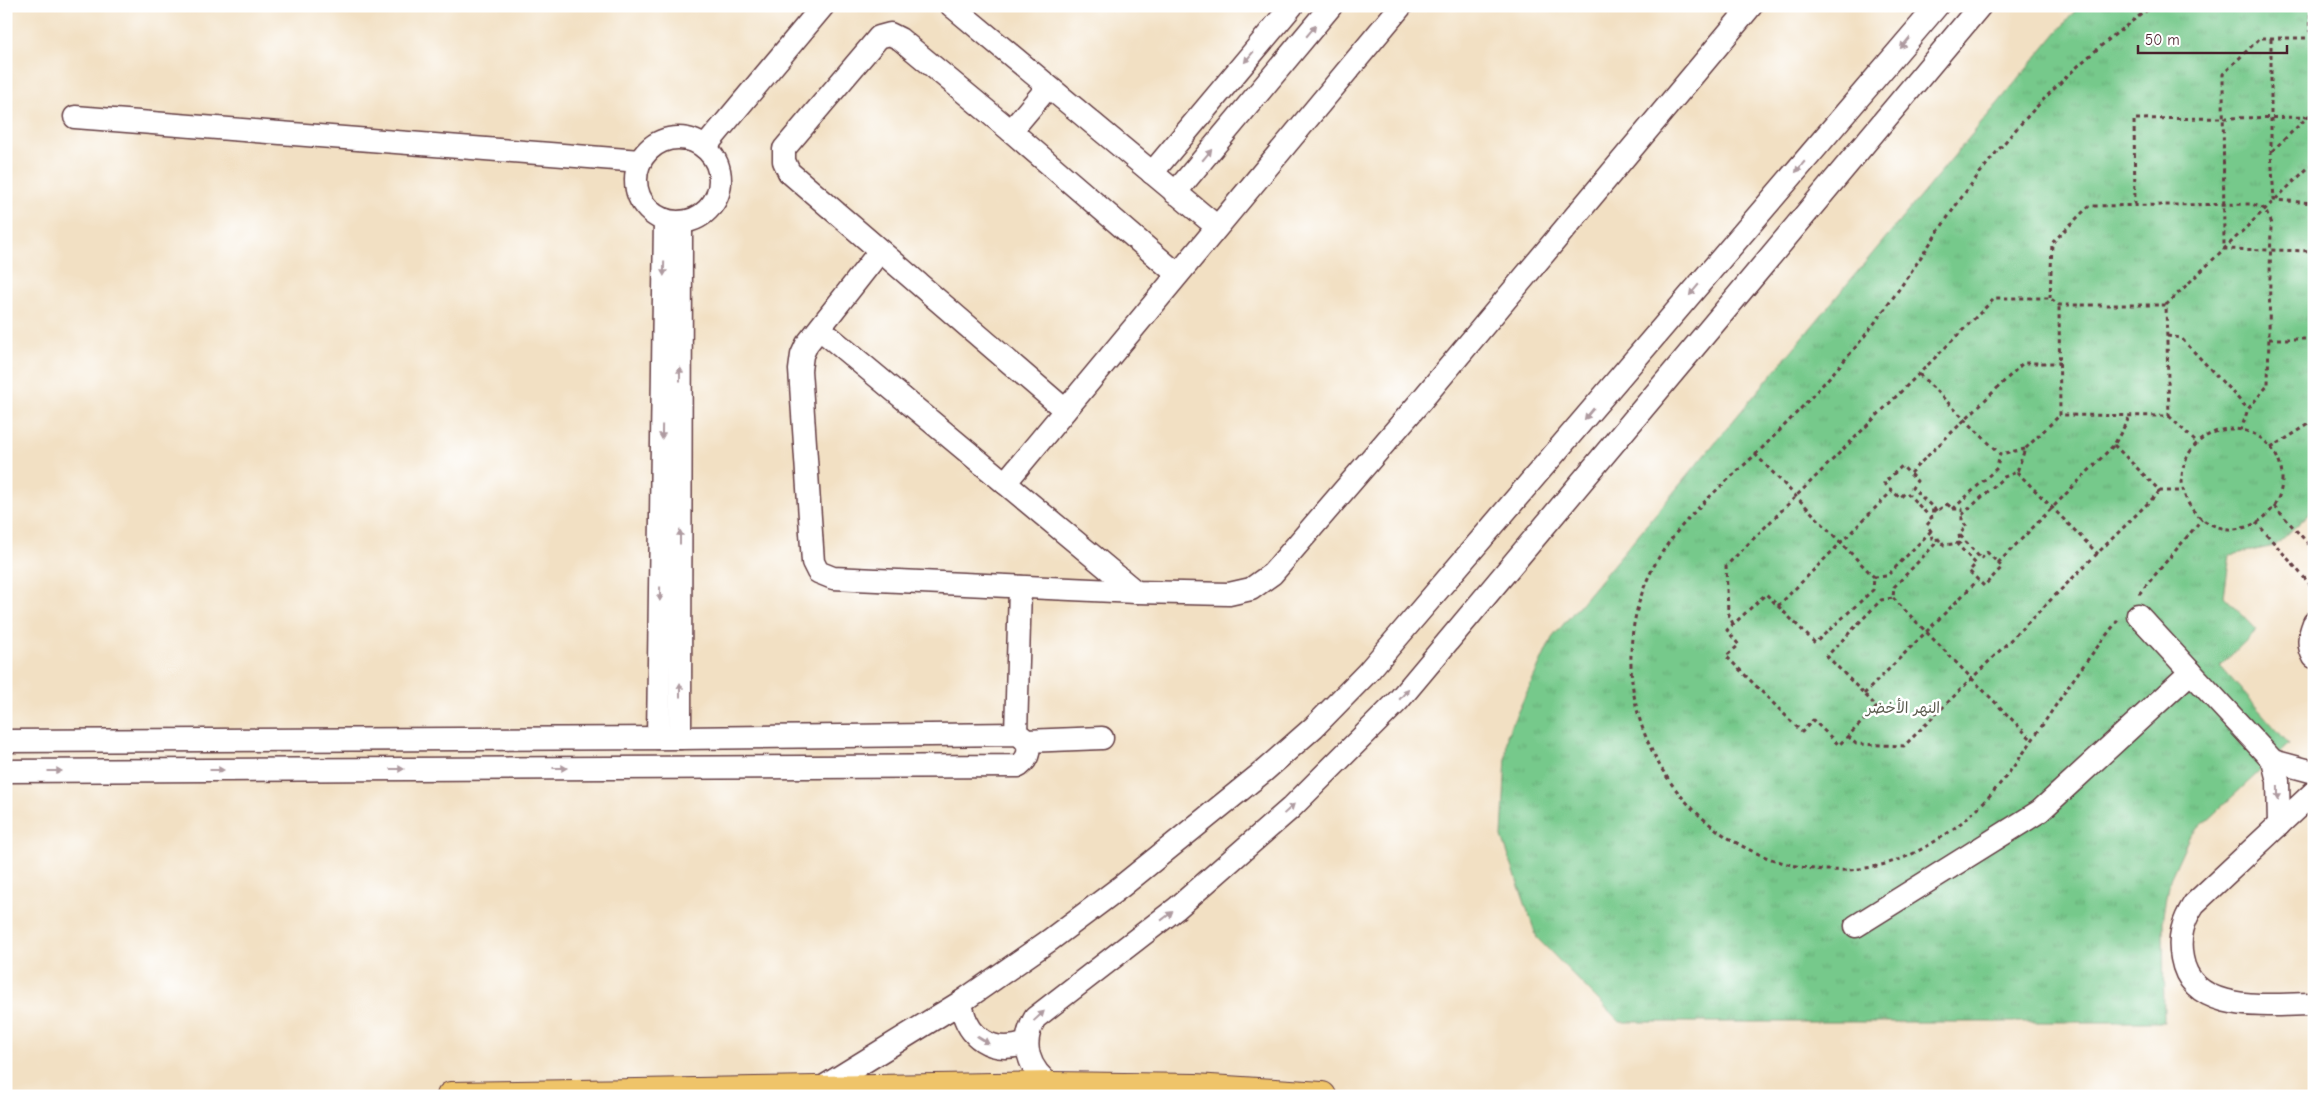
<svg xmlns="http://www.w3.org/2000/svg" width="2320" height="1102" font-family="'Comic Neue','Playpen Sans Arabic',sans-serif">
	<defs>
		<pattern id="park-tufts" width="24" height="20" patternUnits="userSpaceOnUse" patternTransform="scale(1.25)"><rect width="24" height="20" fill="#76c98b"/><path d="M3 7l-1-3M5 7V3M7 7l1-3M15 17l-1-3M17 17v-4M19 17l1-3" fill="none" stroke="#68ac78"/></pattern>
	</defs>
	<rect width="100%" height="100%" fill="#fff"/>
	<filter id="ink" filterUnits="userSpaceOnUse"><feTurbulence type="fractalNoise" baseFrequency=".02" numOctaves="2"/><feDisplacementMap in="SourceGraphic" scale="10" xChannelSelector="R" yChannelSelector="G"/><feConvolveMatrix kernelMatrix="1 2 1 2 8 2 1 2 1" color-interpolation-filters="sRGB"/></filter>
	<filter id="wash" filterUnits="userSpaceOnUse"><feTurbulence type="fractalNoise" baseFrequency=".0096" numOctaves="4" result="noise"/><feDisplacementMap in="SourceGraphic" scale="20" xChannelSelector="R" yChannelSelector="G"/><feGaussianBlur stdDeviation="1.12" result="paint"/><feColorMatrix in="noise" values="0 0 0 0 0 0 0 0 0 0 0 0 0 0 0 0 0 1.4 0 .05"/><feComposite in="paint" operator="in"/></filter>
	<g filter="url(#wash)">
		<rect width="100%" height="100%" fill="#f2e0c3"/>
		<!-- park -->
		<path fill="url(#park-tufts)" stroke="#60745b" d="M2079,6H2314V502L2311,512L2275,546L2230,555L2224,596L2257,630L2220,666L2289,744L2189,837L2170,879L2163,921L2164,1022H1620L1537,938L1502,837L1507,735L1552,638Z"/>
	</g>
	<g filter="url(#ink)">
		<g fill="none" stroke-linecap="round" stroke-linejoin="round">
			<defs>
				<g id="minor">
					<path d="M952,6L1216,226"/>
					<path d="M75,117L640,161"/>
					<path d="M1011,131L1048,87"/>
					<circle cx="678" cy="180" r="42"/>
					<path d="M705,147L823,6"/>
					<path d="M1152,173L1292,6"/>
					<path d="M1175,193L1331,6"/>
					<path d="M880,251L807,344L802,355L800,370L813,562L818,572L833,578L1136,592L1229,594L1251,589L1272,574L1420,402L1751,6"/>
					<path d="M820,329L1136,592"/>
					<path d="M1065,410L789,172L784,161V149L879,37L890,34L900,39L1011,131L1177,274"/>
					<path d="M1005,483L1401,6"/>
					<path d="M2138,615L2273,761L2278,781L2279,825"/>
					<path d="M2314,623C2309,636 2307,644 2314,657"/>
					<path d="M1016,734L1020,587"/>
					<path d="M658,738L665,220"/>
					<path d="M680,738L681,222"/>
					<path d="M6,741L680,738L1016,734C1032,740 1032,756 1019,766L6,771"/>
					<path d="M1026,741L1102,738"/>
					<path d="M2273,761L2314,772"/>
					<path d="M2314,792L2194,904C2183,921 2178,937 2182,958C2192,1016 2271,1004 2314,1004"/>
					<path d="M1856,926L2040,811L2191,672"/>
					<path d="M961,1002C966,1038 992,1055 1026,1043"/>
					<path d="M1052,1086C1028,1069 1020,1044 1035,1018L1177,908L1291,808L1398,701L1980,6"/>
					<path d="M820,1089L961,1002L1050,940L1122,886L1264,771L1314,727L1367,673L1937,6"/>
				</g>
				<path id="major" d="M451,1096L1052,1086L1195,1088L1322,1096"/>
			</defs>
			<!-- minor casing -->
			<use href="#minor" stroke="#633c42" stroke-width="25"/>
			<!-- major casing -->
			<use href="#major" stroke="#633c42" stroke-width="30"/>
			<!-- path -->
			<g stroke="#633c42" stroke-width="3" stroke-dasharray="4 4" stroke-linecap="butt">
				<path d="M2310,6L2311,38"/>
				<path d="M2271,38V152L2274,200L2314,203"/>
				<path d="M2314,38H2260L2223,74L2224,249L2314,251"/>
				<path d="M2272,151L2314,111"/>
				<path d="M2135,205L2134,119L2314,117"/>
				<path d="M2050,298L2052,243L2089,206L2252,204L2265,209L2271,224L2268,385L2248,409L2241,430"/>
				<path d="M2166,305L2314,162"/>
				<path d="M2167,336L2181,338L2248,409"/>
				<path d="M2269,339H2314"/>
				<path d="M1919,374L2000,454"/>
				<path d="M2169,416L2197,443"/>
				<circle cx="2232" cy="479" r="50"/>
				<path d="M2114,445L2160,491H2183"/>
				<path d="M2271,448L2314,421"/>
				<path d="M1755,454L1874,577"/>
				<path d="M2017,472L2098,554"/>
				<path d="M1910,473L2023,363H2060"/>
				<path d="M1947,504L1953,509H1962V521L1967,527L1959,534L1960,543L1944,545L1940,539L1932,540L1931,531L1927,525L1932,519L1931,511H1937Z"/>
				<path d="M2274,506L2314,550"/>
				<path d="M1953,509L1997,468L2000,454L2025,449"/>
				<path d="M1962,515L2004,477L2017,472L2025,449L2060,415"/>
				<path d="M1932,519L1906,492L1900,498L1884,483L1902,466L1917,481L1912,488L1937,511"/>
				<path d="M2256,522L2314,589"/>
				<path d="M1931,531L1887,576L1874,577L1873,590L1815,643L1766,594L1727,630L1739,645L1726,656L1802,732L1813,720L1839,745L1877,707L1827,656L1881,600L1893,598L1894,587L1940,539"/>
				<path d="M1956,543L1976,564L1969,571L1984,586L2002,567L1987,552L1981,559L1959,534"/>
				<path d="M1998,563L2114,445L2130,416"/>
				<path d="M2139,594L2202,519"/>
				<path d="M1893,598L2032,740"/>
				<path d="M1778,606L1892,491"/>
				<path d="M2118,620C2099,645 2079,670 2062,696C2017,762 1986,818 1912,854C1877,871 1834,874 1796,866C1681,841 1607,721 1638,606C1657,537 1707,500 1757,453C1791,420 1823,385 1854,349C1893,302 1924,251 1959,201C2013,126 2077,59 2153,6"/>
				<path d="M1733,624L1728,612L1726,566L1995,298H2050L2059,305H2166L2169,416L2060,415L2059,305"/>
				<path d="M1864,694L1978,580"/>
				<path d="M1848,736L1856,744L1904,746L2160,491"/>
			</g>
			<!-- minor -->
			<use href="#minor" stroke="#fff" stroke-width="22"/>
			<!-- major -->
			<use href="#major" stroke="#efc469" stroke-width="28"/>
		</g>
		<!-- one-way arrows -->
		<defs><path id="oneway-solid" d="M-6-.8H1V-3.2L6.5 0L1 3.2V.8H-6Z" transform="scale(1.25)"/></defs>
		<g fill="#ae9aa0">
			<use href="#oneway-solid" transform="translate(1311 31) rotate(-50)"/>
			<use href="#oneway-solid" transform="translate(1905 43) rotate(130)"/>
			<use href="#oneway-solid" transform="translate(1249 57) rotate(130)"/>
			<use href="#oneway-solid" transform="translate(1207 155) rotate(-50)"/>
			<use href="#oneway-solid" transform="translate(1800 167) rotate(130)"/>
			<use href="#oneway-solid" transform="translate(664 269) rotate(91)"/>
			<use href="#oneway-solid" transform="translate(1694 290) rotate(130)"/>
			<use href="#oneway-solid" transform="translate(680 374) rotate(-90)"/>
			<use href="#oneway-solid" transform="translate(1589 414) rotate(130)"/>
			<use href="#oneway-solid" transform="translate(662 432) rotate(91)"/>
			<use href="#oneway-solid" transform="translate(680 537) rotate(-90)"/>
			<use href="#oneway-solid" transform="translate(660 594) rotate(91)"/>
			<use href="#oneway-solid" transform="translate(680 690) rotate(-90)"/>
			<use href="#oneway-solid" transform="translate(1404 694) rotate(-50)"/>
			<use href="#oneway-solid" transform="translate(560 768)"/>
			<use href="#oneway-solid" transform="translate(397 769)"/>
			<use href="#oneway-solid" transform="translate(217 770)"/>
			<use href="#oneway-solid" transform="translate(55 771)"/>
			<use href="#oneway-solid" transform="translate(2278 793) rotate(89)"/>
			<use href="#oneway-solid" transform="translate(1289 809) rotate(-43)"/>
			<use href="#oneway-solid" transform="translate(1167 916) rotate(-38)"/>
			<use href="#oneway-solid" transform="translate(1039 1016) rotate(-43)"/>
			<use href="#oneway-solid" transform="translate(983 1040) rotate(32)"/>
		</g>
	</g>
	<g text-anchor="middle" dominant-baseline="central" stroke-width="5" stroke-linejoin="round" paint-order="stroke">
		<!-- park labels -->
		<g font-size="15" fill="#595a4d" stroke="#fff">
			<text x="1903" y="708">النهر الأخضر</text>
		</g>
	</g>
	<!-- margin -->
	<rect width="2320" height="1102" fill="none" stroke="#fff" stroke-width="25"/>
	<!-- scale -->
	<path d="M2138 45v8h149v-8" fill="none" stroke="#4a1f2b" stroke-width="2.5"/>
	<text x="2145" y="45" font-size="15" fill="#4a1f2b" stroke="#ffffff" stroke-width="4" paint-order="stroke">50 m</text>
</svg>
